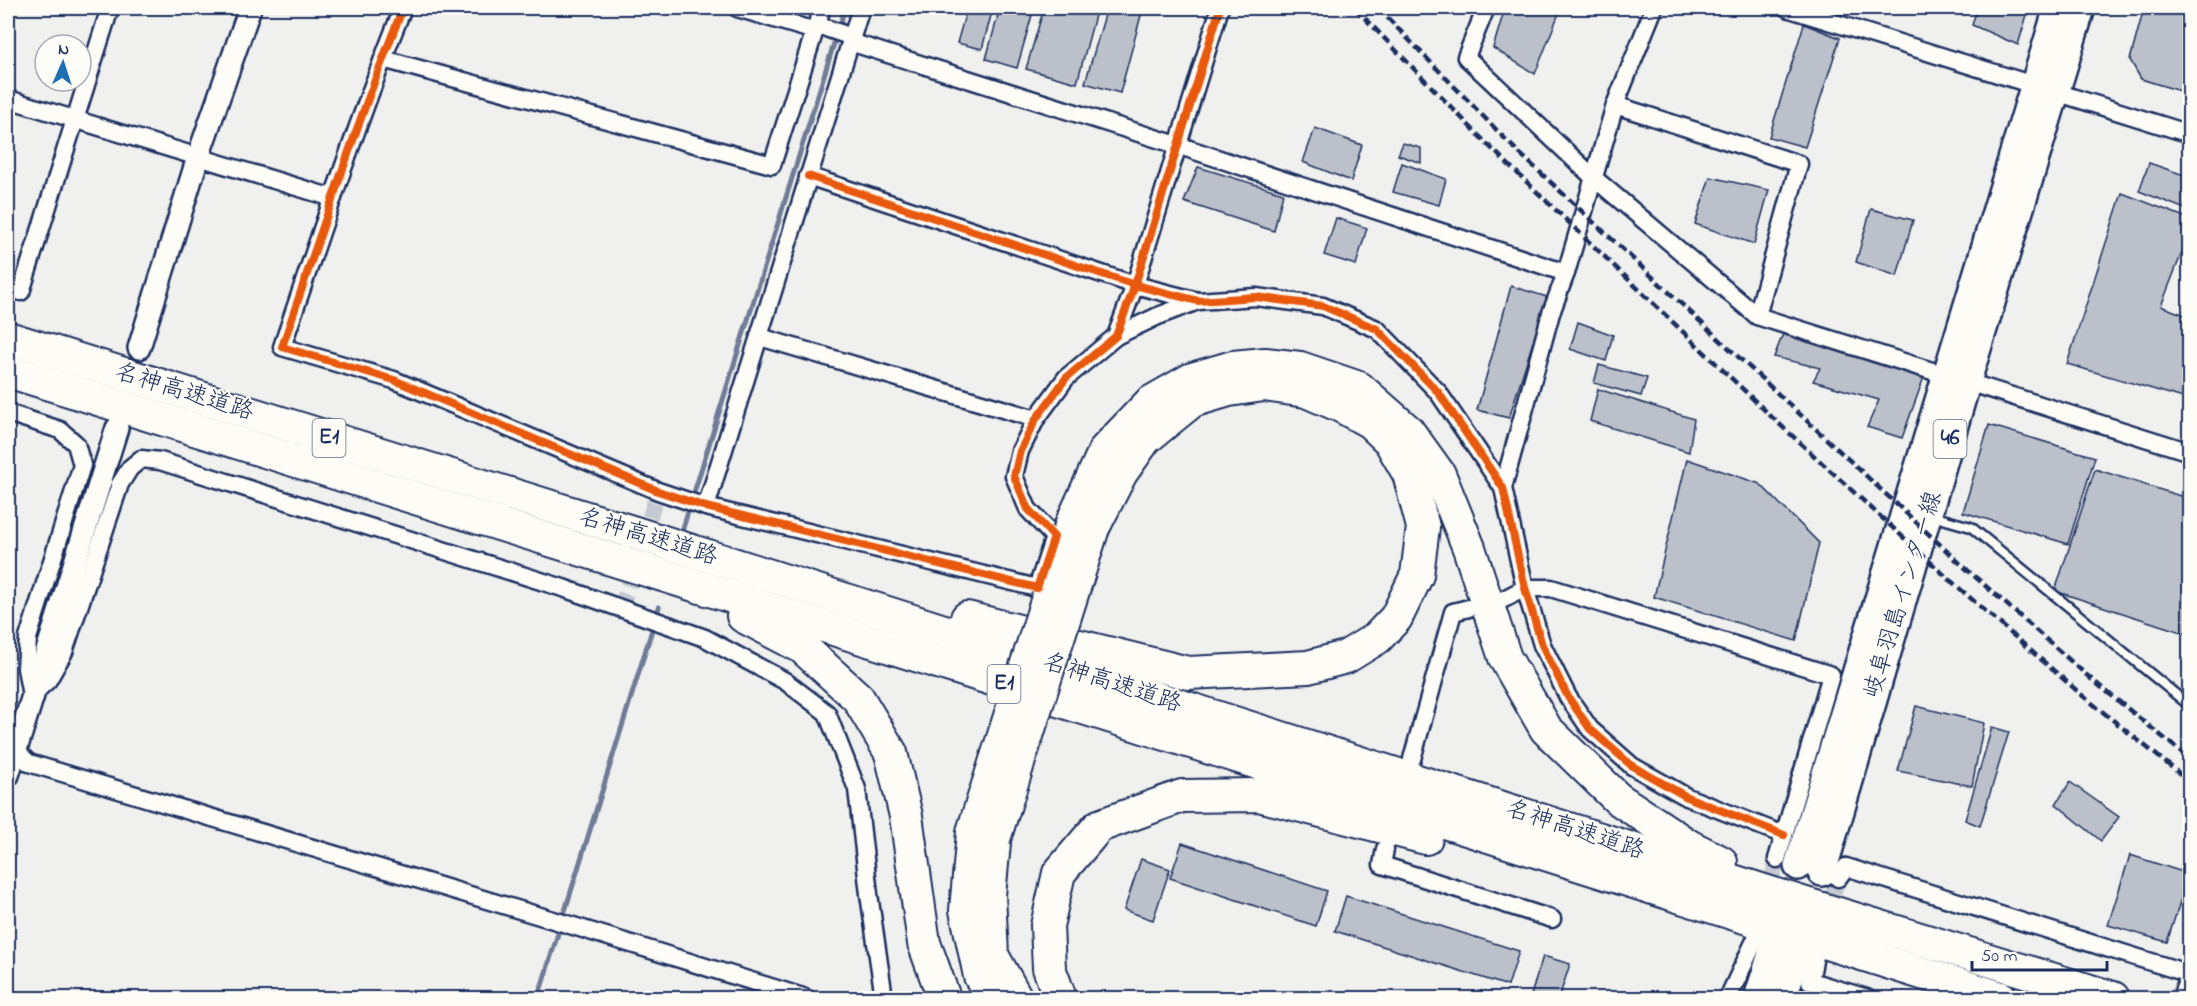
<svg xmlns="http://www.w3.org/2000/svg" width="2197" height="1006" font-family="'Indie Flower','Klee One',sans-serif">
	<rect width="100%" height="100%" fill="#f0f0ee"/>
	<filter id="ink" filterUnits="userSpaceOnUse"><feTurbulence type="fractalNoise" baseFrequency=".0167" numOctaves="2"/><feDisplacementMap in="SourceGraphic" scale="12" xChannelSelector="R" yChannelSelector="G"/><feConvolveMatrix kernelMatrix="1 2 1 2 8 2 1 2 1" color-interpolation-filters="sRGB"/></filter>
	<g filter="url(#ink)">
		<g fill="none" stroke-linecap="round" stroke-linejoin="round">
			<!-- stream -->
			<g stroke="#6f7b97" stroke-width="5">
				<path d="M683,528L845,8"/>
				<path d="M538,998L659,607"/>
			</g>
		</g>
		<!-- building -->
		<g fill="#bbc0ca" stroke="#1b2f5e" stroke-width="1.5">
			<path d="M967,8H993L982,49L957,43Z"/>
			<path d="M1000,8H1034L1017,68L986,59Z"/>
			<path d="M1044,8H1097L1077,83L1026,69Z"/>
			<path d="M1107,8H1143L1120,93L1085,83Z"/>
			<path d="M1505,8H1561L1535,74L1493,48Z"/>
			<path d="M1977,8H2029L2018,45L1972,25Z"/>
			<path d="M2144,8H2190V94L2141,79L2130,60Z"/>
			<path d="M1804,24L1840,38L1805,147L1769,137Z"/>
			<path d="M1315,128L1362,145L1351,181L1303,162Z"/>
			<path d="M1403,143L1421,148V163L1398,155Z"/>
			<path d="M1402,163L1446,179L1439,205L1393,192Z"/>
			<path d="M2149,163L2190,177V211L2139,191Z"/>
			<path d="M1198,167L1283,193L1274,231L1184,202Z"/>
			<path d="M1710,177L1769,190L1754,244L1695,224Z"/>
			<path d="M2122,193L2190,219V232L2161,306L2190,317V400L2067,364Z"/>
			<path d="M1871,209L1913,220L1897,276L1856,262Z"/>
			<path d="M1336,218L1367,228L1356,265L1324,255Z"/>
			<path d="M1511,286L1547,297L1509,418L1477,410Z"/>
			<path d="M1578,322L1613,335L1606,361L1570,349Z"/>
			<path d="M1783,334L1924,377L1902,438L1867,427L1879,400L1813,381L1820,368L1774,357Z"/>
			<path d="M1599,365L1647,378L1641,396L1594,383Z"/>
			<path d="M1598,389L1694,419L1689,452L1590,421Z"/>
			<path d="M1989,425L2095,457L2068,544L1963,512Z"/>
			<path d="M1687,459L1760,484L1819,543L1796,641L1654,597Z"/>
			<path d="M2095,469L2190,499V635L2055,591Z"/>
			<path d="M1916,706L1984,723L1972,786L1898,771Z"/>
			<path d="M1992,727L2009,732L1980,826L1965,820Z"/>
			<path d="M2070,782L2119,817L2101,841L2056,804Z"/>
			<path d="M1182,843L1327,891L1316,926L1170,878Z"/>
			<path d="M2130,855L2189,874L2167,942L2108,925Z"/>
			<path d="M1141,859L1170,869L1153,920L1124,910Z"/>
			<path d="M1346,896L1519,951L1508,986L1335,931Z"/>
			<path d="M1543,956L1570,964L1559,998H1530Z"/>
		</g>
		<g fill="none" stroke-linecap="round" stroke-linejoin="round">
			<!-- minor-tunnel -->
			<g stroke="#c5c9d1" stroke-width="16" stroke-dasharray="16 8" stroke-linecap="butt">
				<path d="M621,609L658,491"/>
				<path d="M1767,898L1777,859"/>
				<path d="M1826,917L1838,878"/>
			</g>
			<defs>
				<path id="service" d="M1932,516L1971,527L2190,706"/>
				<g id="minor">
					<path d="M403,8C358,119 321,233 282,347L394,380L658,491L706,507L1037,588L1054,537L1028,509L1014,476L1020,451L1036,419L1066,378L1116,336L1135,285L1220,8"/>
					<path d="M737,8L815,31"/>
					<path d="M1486,8L1466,57L1594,178L1757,316L2190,452"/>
					<path d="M1787,8L2190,134"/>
					<path d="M817,25L852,37"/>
					<path d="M850,42L1177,145L1566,273"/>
					<path d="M383,59L772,165L822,8"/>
					<path d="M8,99L333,198"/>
					<path d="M1615,105L1799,164L1757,316"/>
					<path d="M808,176L1135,285L1198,301L1256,297L1323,306L1377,329L1438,392L1503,488L1525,588L1542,645L1568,697L1590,729L1632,766L1687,797L1784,835"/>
					<path d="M8,287L21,292L110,8"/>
					<path d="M1116,336L1158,316L1198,301"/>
					<path d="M760,337L1036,419"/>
					<path d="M8,413L60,430L76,444L82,465L28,638L26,668L31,696"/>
					<path d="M1503,488L1551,313L1566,273L1615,105L1654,8"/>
					<path d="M706,507L861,8"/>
					<path d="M1498,602L1525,588H1551L1831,675L1777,859"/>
					<path d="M35,692L48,680L64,652L120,484L130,468L141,459L160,461L563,588L705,638L785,681L827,713L857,789L869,894L884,998"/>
					<path d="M15,750L29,763L570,925L806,998"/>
					<path d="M1412,759L1453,612L1469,608"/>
					<path d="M1385,849L1382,865L1552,919"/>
					<path d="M1838,878L1846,867L2190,974"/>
					<path d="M1815,956L1810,981L1867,998"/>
					<path d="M2183,992L2190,974"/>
					<path d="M1728,998L1757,936"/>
				</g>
				<g id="tertiary">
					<path d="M139,348L198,157L250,8"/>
					<path d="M8,775L117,428"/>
				</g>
				<g id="primary">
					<path d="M1798,866L2058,8"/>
					<path d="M1822,872L1967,381L2081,8"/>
					<path d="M1758,998L1776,942"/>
					<path d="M1783,998L1797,950"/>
				</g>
				<g id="motorway">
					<path d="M8,338L635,533L1799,902L2113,998"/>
					<path d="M8,371L669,577L2001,998"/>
					<path d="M1072,523L1105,450L1150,403L1192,379L1233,367L1265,364L1300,368L1359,388L1408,431L1439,474L1469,548L1505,658L1546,729L1617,798L1689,846L1721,862"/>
					<path d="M743,616L802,647L858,698L891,753L906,816L924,943L944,998"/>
					<path d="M967,618L1188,673L1308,667L1346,657L1377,638L1396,618L1417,575L1423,527L1409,474L1390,441L1370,422L1341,406L1306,391L1264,385L1229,390L1192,401L1145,439L1121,473L1093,528"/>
					<path d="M973,832L966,910L980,976L993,998"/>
					<path d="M994,843L989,895L992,955L1016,998"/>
					<path d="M1060,998L1049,968L1047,926L1059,873L1099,826L1182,796L1259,795L1426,838"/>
				</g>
			</defs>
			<!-- service casing -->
			<use href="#service" stroke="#1b2f5e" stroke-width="13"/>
			<!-- minor casing -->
			<use href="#minor" stroke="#1b2f5e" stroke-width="21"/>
			<!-- tertiary casing -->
			<use href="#tertiary" stroke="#1b2f5e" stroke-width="26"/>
			<!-- primary casing -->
			<use href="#primary" stroke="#1b2f5e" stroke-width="32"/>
			<!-- motorway casing -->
			<use href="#motorway" stroke="#1b2f5e" stroke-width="36"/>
			<!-- service -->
			<use href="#service" stroke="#fdfcf7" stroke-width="8"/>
			<!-- minor -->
			<use href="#minor" stroke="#fdfcf7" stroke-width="16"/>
			<!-- tertiary -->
			<use href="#tertiary" stroke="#fdfcf7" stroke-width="21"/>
			<!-- primary -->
			<use href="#primary" stroke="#fdfcf7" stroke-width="27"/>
			<!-- motorway -->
			<use href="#motorway" stroke="#fdfcf7" stroke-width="32"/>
			<!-- rail -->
			<g stroke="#1b2f5e" stroke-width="4.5" stroke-dasharray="9 4.5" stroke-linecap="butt">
				<path d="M1355,8L1486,143L1775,420L1951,581L2083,696L2190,782"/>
				<path d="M1378,8L1515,149L1963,566L2090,678L2190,759"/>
			</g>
			<defs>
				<g id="motorway-bridge">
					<path d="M973,832L1072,523"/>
					<path d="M994,839L1093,528"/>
				</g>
			</defs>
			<!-- motorway-bridge casing -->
			<use href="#motorway-bridge" stroke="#1b2f5e" stroke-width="36" stroke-linecap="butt"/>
			<!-- motorway-bridge -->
			<use href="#motorway-bridge" stroke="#fdfcf7" stroke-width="32"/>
			<defs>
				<g id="cycleway">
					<path d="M403,8C358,119 321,233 282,347L394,380L658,491L706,507L1037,588L1054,537L1028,509L1014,476L1020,451L1036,419L1066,378L1116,336L1135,285L1220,8"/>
					<path d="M808,176L1135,285L1198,301L1256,297L1323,306L1377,329L1438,392L1503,488L1525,588L1542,645L1568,697L1590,729L1632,766L1687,797L1784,835"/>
				</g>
			</defs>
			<!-- cycleway casing -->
			<use href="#cycleway" stroke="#fdfcf7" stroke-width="11"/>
			<!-- cycleway -->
			<use href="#cycleway" stroke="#e8590c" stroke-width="8"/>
		</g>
	</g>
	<g text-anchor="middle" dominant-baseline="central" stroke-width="4.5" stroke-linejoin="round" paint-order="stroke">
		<!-- shield labels -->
		<g fill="#fdfcf7" stroke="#5f6c8c" stroke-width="1.5">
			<rect x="312.5" y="419" width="33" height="38" rx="4.5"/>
			<rect x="1933.5" y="420" width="33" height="38" rx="4.5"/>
			<rect x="987.5" y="665" width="33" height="38" rx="4.5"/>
		</g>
		<g font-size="22" font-weight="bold" fill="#1b2f5e">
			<text x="329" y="438">E1</text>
			<text x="1950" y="439">46</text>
			<text x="1004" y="684">E1</text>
		</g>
		<!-- street labels -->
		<g font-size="24" fill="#1b2f5e" stroke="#fdfcf7">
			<text transform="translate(184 393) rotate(17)">名神高速道路</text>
			<text transform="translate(648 538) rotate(17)">名神高速道路</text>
			<text transform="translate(1904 595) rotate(-73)">岐阜羽島インター線</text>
			<text transform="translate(1112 684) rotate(18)">名神高速道路</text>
			<text transform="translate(1575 831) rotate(18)">名神高速道路</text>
		</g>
	</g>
	<!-- margin -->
	<rect width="2197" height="1006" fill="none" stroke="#fdfcf7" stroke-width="30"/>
	<rect x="15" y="15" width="2167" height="976" fill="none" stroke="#1b2f5e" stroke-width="2" filter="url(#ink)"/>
	<!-- north arrow -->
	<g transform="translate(63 63) rotate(3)"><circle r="28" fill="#fdfcf7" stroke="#a3aaba" stroke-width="1.5"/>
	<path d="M0-4.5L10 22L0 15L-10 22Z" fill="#1f6fb2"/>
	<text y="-9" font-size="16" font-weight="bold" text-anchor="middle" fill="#1b2f5e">N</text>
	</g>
	<!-- scale -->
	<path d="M1972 961v9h135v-9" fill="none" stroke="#1b2f5e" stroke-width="3"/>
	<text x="1981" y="961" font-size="18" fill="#1b2f5e" stroke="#fdfcf7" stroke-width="4.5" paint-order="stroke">50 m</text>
</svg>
